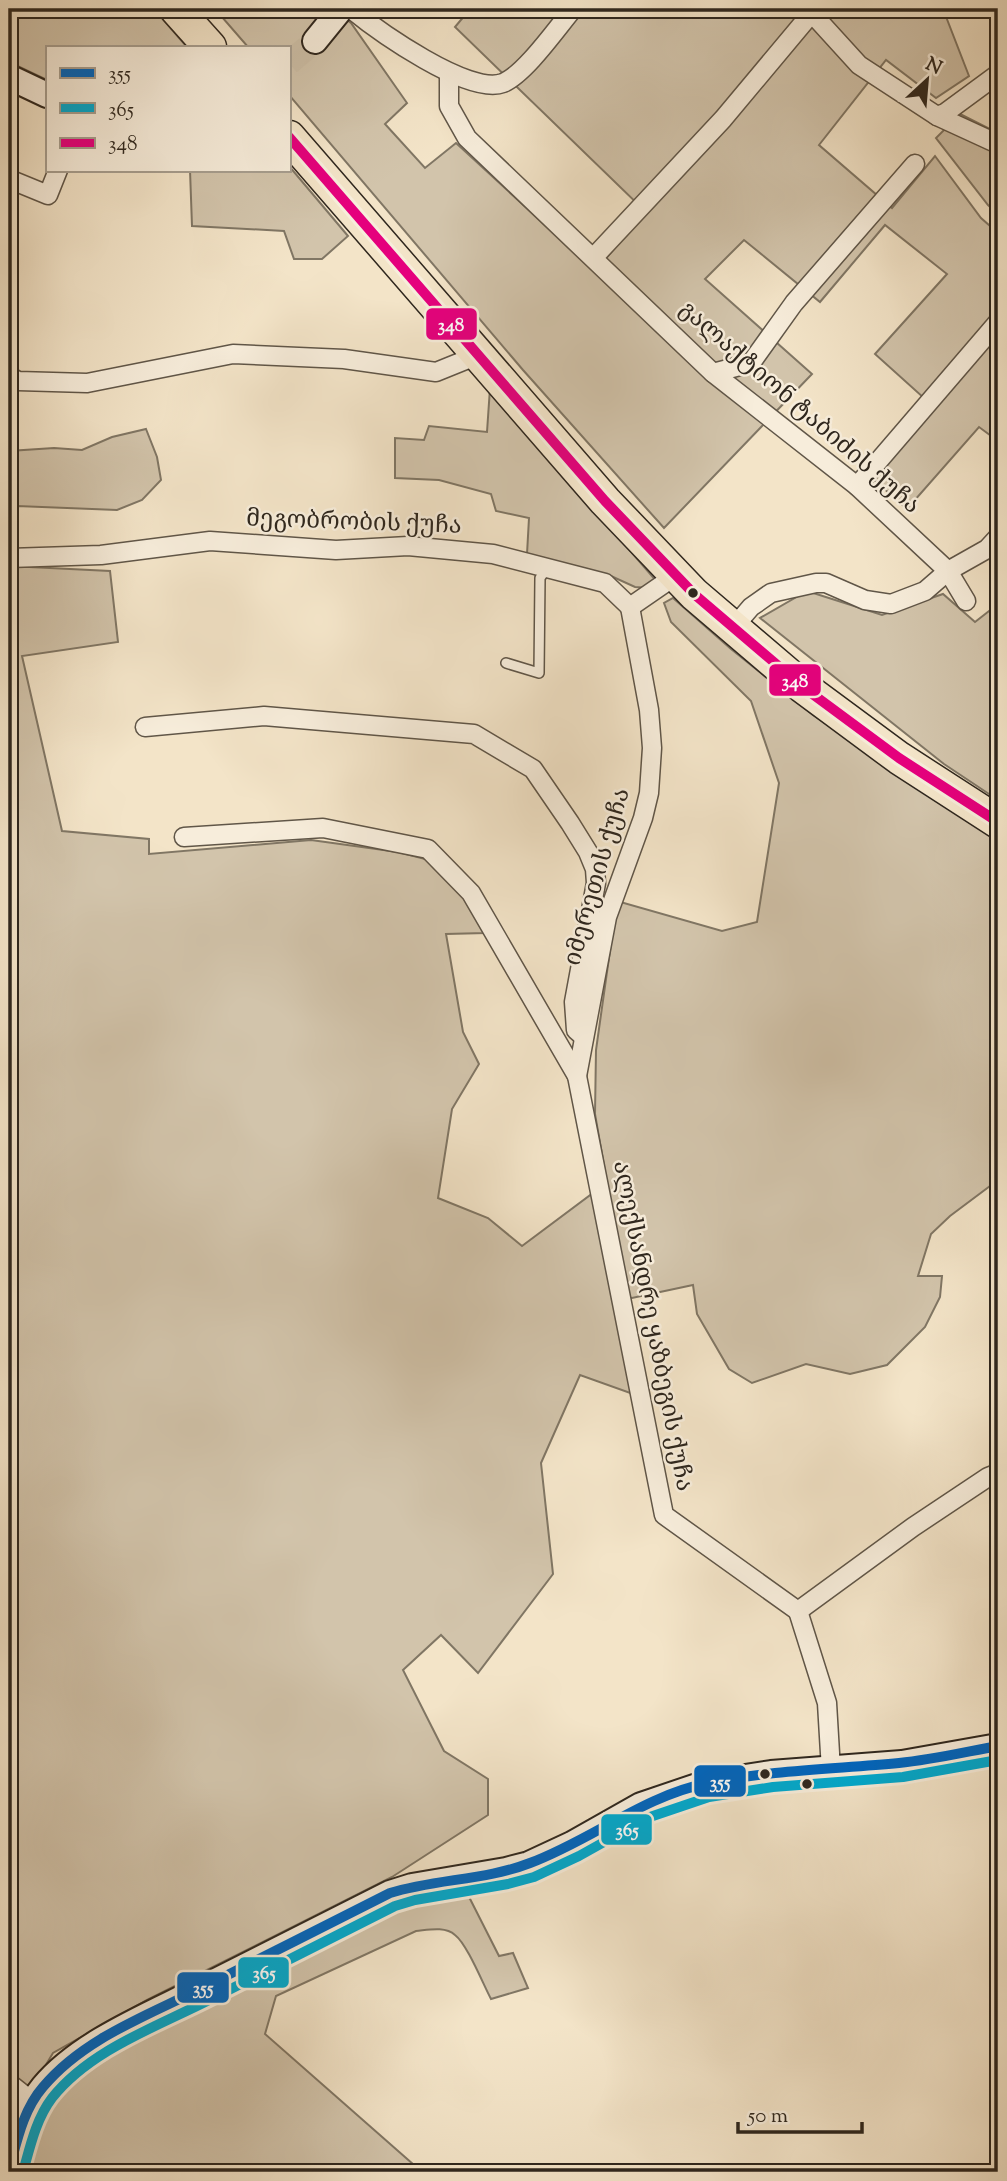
<svg xmlns="http://www.w3.org/2000/svg" width="1007" height="2181" font-family="'Sorts Mill Goudy','Noto Serif Georgian',serif">
	<rect width="100%" height="100%" fill="#f3e4c8"/>
	<filter id="stains"><feTurbulence type="fractalNoise" baseFrequency=".00286" numOctaves="4"/><feColorMatrix values="0 0 0 0 .2 0 0 0 0 .09 0 0 0 0 .02 0 0 0 .5 -.17"/></filter>
	<radialGradient id="worn" r=".72"><stop offset=".6" stop-color="#630" stop-opacity="0"/><stop offset="1" stop-color="#630" stop-opacity=".3"/></radialGradient>
	<!-- green -->
	<g fill="#d2c4ab" stroke="#807664" stroke-width="2">
		<path d="M9,9H154L187,47H47V80L9,62Z"/>
		<path d="M215,9H334L351,23L407,103L385,124L425,168L456,143L595,271L646,212L455,27L470,9H707L712,13L715,9H943L969,76L936,98L886,60L819,145L892,208L935,156L981,218L998,233V441L979,427L907,509L873,479L934,407L875,354L947,274L885,225L820,302L744,240L705,279L812,374L664,528L523,370L289,95V47H248Z"/>
		<path d="M960,114L998,133V214L988,205L936,138Z"/>
		<path d="M289,166L348,236L322,259H294L284,231L192,226L190,170H289Z"/>
		<path d="M490,388L658,583L649,588L635,587L611,576L527,554L529,518L496,511L491,494L439,480L395,478V438L424,440L429,426L487,432Z"/>
		<path d="M146,429L157,457L161,480L142,500L117,510L17,506L9,509V451L54,448L82,450L112,437Z"/>
		<path d="M9,566L110,571L118,642L22,656L62,831L149,839V854L311,840L398,852L429,860L464,897L485,933L446,934L463,1032L479,1064L452,1109L438,1198L488,1218L522,1246L593,1193L608,1189L595,1114L596,1050L617,901L722,931L757,922L779,783L751,701L671,622L664,603L673,598L731,649L813,715L998,838V1180L950,1216L931,1234L918,1276H942L940,1297L925,1327L887,1365L850,1374L806,1364L752,1383L729,1369L697,1314L693,1285L632,1298L616,1295L633,1394L580,1375L541,1463L553,1574L478,1673L441,1635L403,1670L444,1751L488,1779V1815L392,1877L147,2000L53,2053L29,2093L9,2070Z"/>
		<path d="M807,591L882,615L943,594L975,622L998,604V800L944,764L760,618Z"/>
		<path d="M464,1887L499,1956L513,1953L528,1988L491,1999C483,1984 467,1944 455,1935C445,1926 428,1930 416,1931L276,1996L265,2034L422,2172H14L49,2094L84,2061L405,1898Z"/>
	</g>
	<g fill="none" stroke-linecap="round" stroke-linejoin="round">
		<!-- secondary-tunnel -->
		<path stroke="#ccbea6" stroke-width="24" stroke-dasharray="24 12" stroke-linecap="butt" d="M289,63L315,41"/>
		<defs>
			<path id="lane" d="M506,663L539,673L540,578L547,568"/>
			<g id="street">
				<path d="M351,9C378,31 469,96 503,83C525,74 557,28 573,9"/>
				<path d="M808,9L859,65L937,116L998,144"/>
				<path d="M449,74V106L467,138L713,373L857,486L948,571L966,601"/>
				<path d="M937,116L945,113L998,74"/>
				<path d="M9,179L48,195L58,170"/>
				<path d="M594,257L723,119L815,9"/>
				<path d="M713,373L751,363L794,303L915,164"/>
				<path d="M9,376L18,381L87,383L233,354L344,359L436,372L478,355"/>
				<path d="M857,486L997,323"/>
				<path d="M9,558L101,555L210,541L336,550L408,546L493,554L605,583L630,607L675,576"/>
				<path d="M733,628L751,607L771,593L816,583H826L865,600L891,604L925,591L948,571L987,549L998,537"/>
				<path d="M145,727L264,716L474,734L533,769L570,823L588,852L595,869L596,883L574,1002L576,1030L584,1037"/>
				<path d="M184,837L323,828L428,849L471,893L577,1076L664,1515L798,1611"/>
				<path d="M577,1076L607,917L643,818L649,793L652,748L649,710L630,607"/>
				<path d="M798,1611L913,1527L988,1477L998,1473"/>
				<path d="M798,1611L827,1703L831,1770"/>
				<path d="M9,2083L33,2102"/>
			</g>
			<g id="secondary">
				<path d="M315,41L341,9"/>
				<path d="M9,77L47,95"/>
				<path d="M9,2170C17,2142 23,2111 43,2087C79,2043 149,2015 200,1989C263,1957 326,1925 390,1893L412,1886L506,1870L529,1864L572,1844L641,1805L706,1783L771,1773L902,1763L998,1746"/>
			</g>
			<g id="highway">
				<path d="M176,9L210,47"/>
				<path d="M289,137L605,501L694,594L803,687L899,758L998,822"/>
			</g>
		</defs>
		<!-- lane casing -->
		<use href="#lane" stroke="#605648" stroke-width="12"/>
		<!-- street casing -->
		<use href="#street" stroke="#605648" stroke-width="21"/>
		<!-- secondary casing -->
		<use href="#secondary" stroke="#2f271e" stroke-width="28"/>
		<!-- highway casing -->
		<use href="#highway" stroke="#2f271e" stroke-width="35"/>
		<!-- lane -->
		<use href="#lane" stroke="#f7eddb" stroke-width="9"/>
		<!-- street -->
		<use href="#street" stroke="#f7eddb" stroke-width="18"/>
		<!-- secondary -->
		<use href="#secondary" stroke="#f7eddb" stroke-width="24"/>
		<!-- highway -->
		<use href="#highway" stroke="#f3e4c8" stroke-width="32"/>
		<defs>
			<path id="bus-1" d="M9,2170C17,2141 23,2110 43,2087C83,2039 146,2016 200,1989C263,1957 327,1925 390,1893C435,1879 487,1880 530,1863C592,1840 643,1796 708,1783C771,1770 835,1769 899,1763C932,1760 965,1752 998,1746"/>
			<path id="bus-2" d="M23,2172C30,2147 36,2119 52,2098C90,2050 156,2027 209,2000C271,1969 333,1937 395,1906L415,1900L508,1884L534,1877L579,1856L647,1818L709,1797L773,1787L903,1777L998,1760"/>
			<path id="bus-3" d="M289,137L605,501L694,594L803,687L899,758L998,822"/>
		</defs>
		<!-- bus-1 casing -->
		<use href="#bus-1" stroke="#f7eddb" stroke-width="16"/>
		<!-- bus-2 casing -->
		<use href="#bus-2" stroke="#f7eddb" stroke-width="16"/>
		<!-- bus-3 casing -->
		<use href="#bus-3" stroke="#f7eddb" stroke-width="16"/>
		<!-- bus-1 -->
		<use href="#bus-1" stroke="#0065bd" stroke-width="10"/>
		<!-- bus-2 -->
		<use href="#bus-2" stroke="#00a9ce" stroke-width="10"/>
		<!-- bus-3 -->
		<use href="#bus-3" stroke="#e5007d" stroke-width="10"/>
	</g>
	<!-- markers -->
	<g fill="#2f271e" stroke="#f7eddb" stroke-width="2.5">
		<circle cx="693" cy="593" r="6"/>
		<circle cx="765" cy="1774" r="6"/>
		<circle cx="807" cy="1784" r="6"/>
	</g>
	<g text-anchor="middle" dominant-baseline="central" stroke-width="5" stroke-linejoin="round" paint-order="stroke">
		<!-- street labels -->
		<g font-size="24" fill="#2f271e" stroke="#f7eddb">
			<text transform="translate(799 408) rotate(41)">გალაქტიონ ტაბიძის ქუჩა</text>
			<text transform="translate(354 523) rotate(2)">მეგობრობის ქუჩა</text>
			<text transform="translate(598 877) rotate(-74)">იმერეთის ქუჩა</text>
			<text transform="translate(652 1326) rotate(79)">ალექსანდრე ყაზბეგის ქუჩა</text>
		</g>
	</g>
	<g stroke="#f7eddb" stroke-width="2.5">
		<rect x="425" y="307" width="53" height="34" rx="7" fill="#e5007d"/>
		<rect x="768" y="663" width="54" height="34" rx="7" fill="#e5007d"/>
		<rect x="693" y="1764" width="54" height="34" rx="7" fill="#0065bd"/>
		<rect x="600" y="1813" width="53" height="33" rx="7" fill="#00a9ce"/>
		<rect x="237" y="1956" width="53" height="33" rx="7" fill="#00a9ce"/>
		<rect x="176" y="1971" width="54" height="33" rx="7" fill="#0065bd"/>
	</g>
	<g font-size="19" text-anchor="middle" font-weight="bold" fill="#fff">
		<text x="451" y="331">348</text>
		<text x="795" y="687">348</text>
		<text x="720" y="1788">355</text>
		<text x="627" y="1836">365</text>
		<text x="264" y="1979">365</text>
		<text x="203" y="1994">355</text>
	</g>
	<!-- margin -->
	<rect width="1007" height="2181" fill="none" stroke="#f3e4c8" stroke-width="35"/>
	<rect x="10" y="10" width="986" height="2160" fill="none" stroke="#2f271e" stroke-width="3.5"/>
	<rect x="18" y="18" width="972" height="2146" fill="none" stroke="#2f271e" stroke-width="2"/>
	<!-- legend -->
	<rect x="46" y="46" width="245" height="126" fill="#f7eddb" stroke="#a79e8f" stroke-width="2"/>
	<rect x="60" y="68" width="35" height="10" fill="#0065bd" stroke="#a79e8f" stroke-width="2"/>
	<text x="108" y="80" font-size="21" fill="#2f271e">355</text>
	<rect x="60" y="103" width="35" height="10" fill="#00a9ce" stroke="#a79e8f" stroke-width="2"/>
	<text x="108" y="116" font-size="21" fill="#2f271e">365</text>
	<rect x="60" y="138" width="35" height="10" fill="#e5007d" stroke="#a79e8f" stroke-width="2"/>
	<text x="108" y="150" font-size="21" fill="#2f271e">348</text>
	<!-- north arrow -->
	<g transform="translate(927 80) rotate(26)" stroke="#f7eddb" stroke-width="5" paint-order="stroke">
	<path d="M0-5L12 26L0 18L-12 26Z" fill="#2f271e"/>
	<text y="-10" font-size="19" font-weight="bold" text-anchor="middle" fill="#2f271e">N</text>
	</g>
	<!-- scale -->
	<path d="M738 2122v10h124v-10" fill="none" stroke="#2f271e" stroke-width="3.5"/>
	<text x="748" y="2122" font-size="21" fill="#2f271e" stroke="#f7eddb" stroke-width="5" paint-order="stroke">50 m</text>
	<rect width="100%" height="100%" filter="url(#stains)"/>
	<rect width="100%" height="100%" fill="url(#worn)"/>
</svg>
